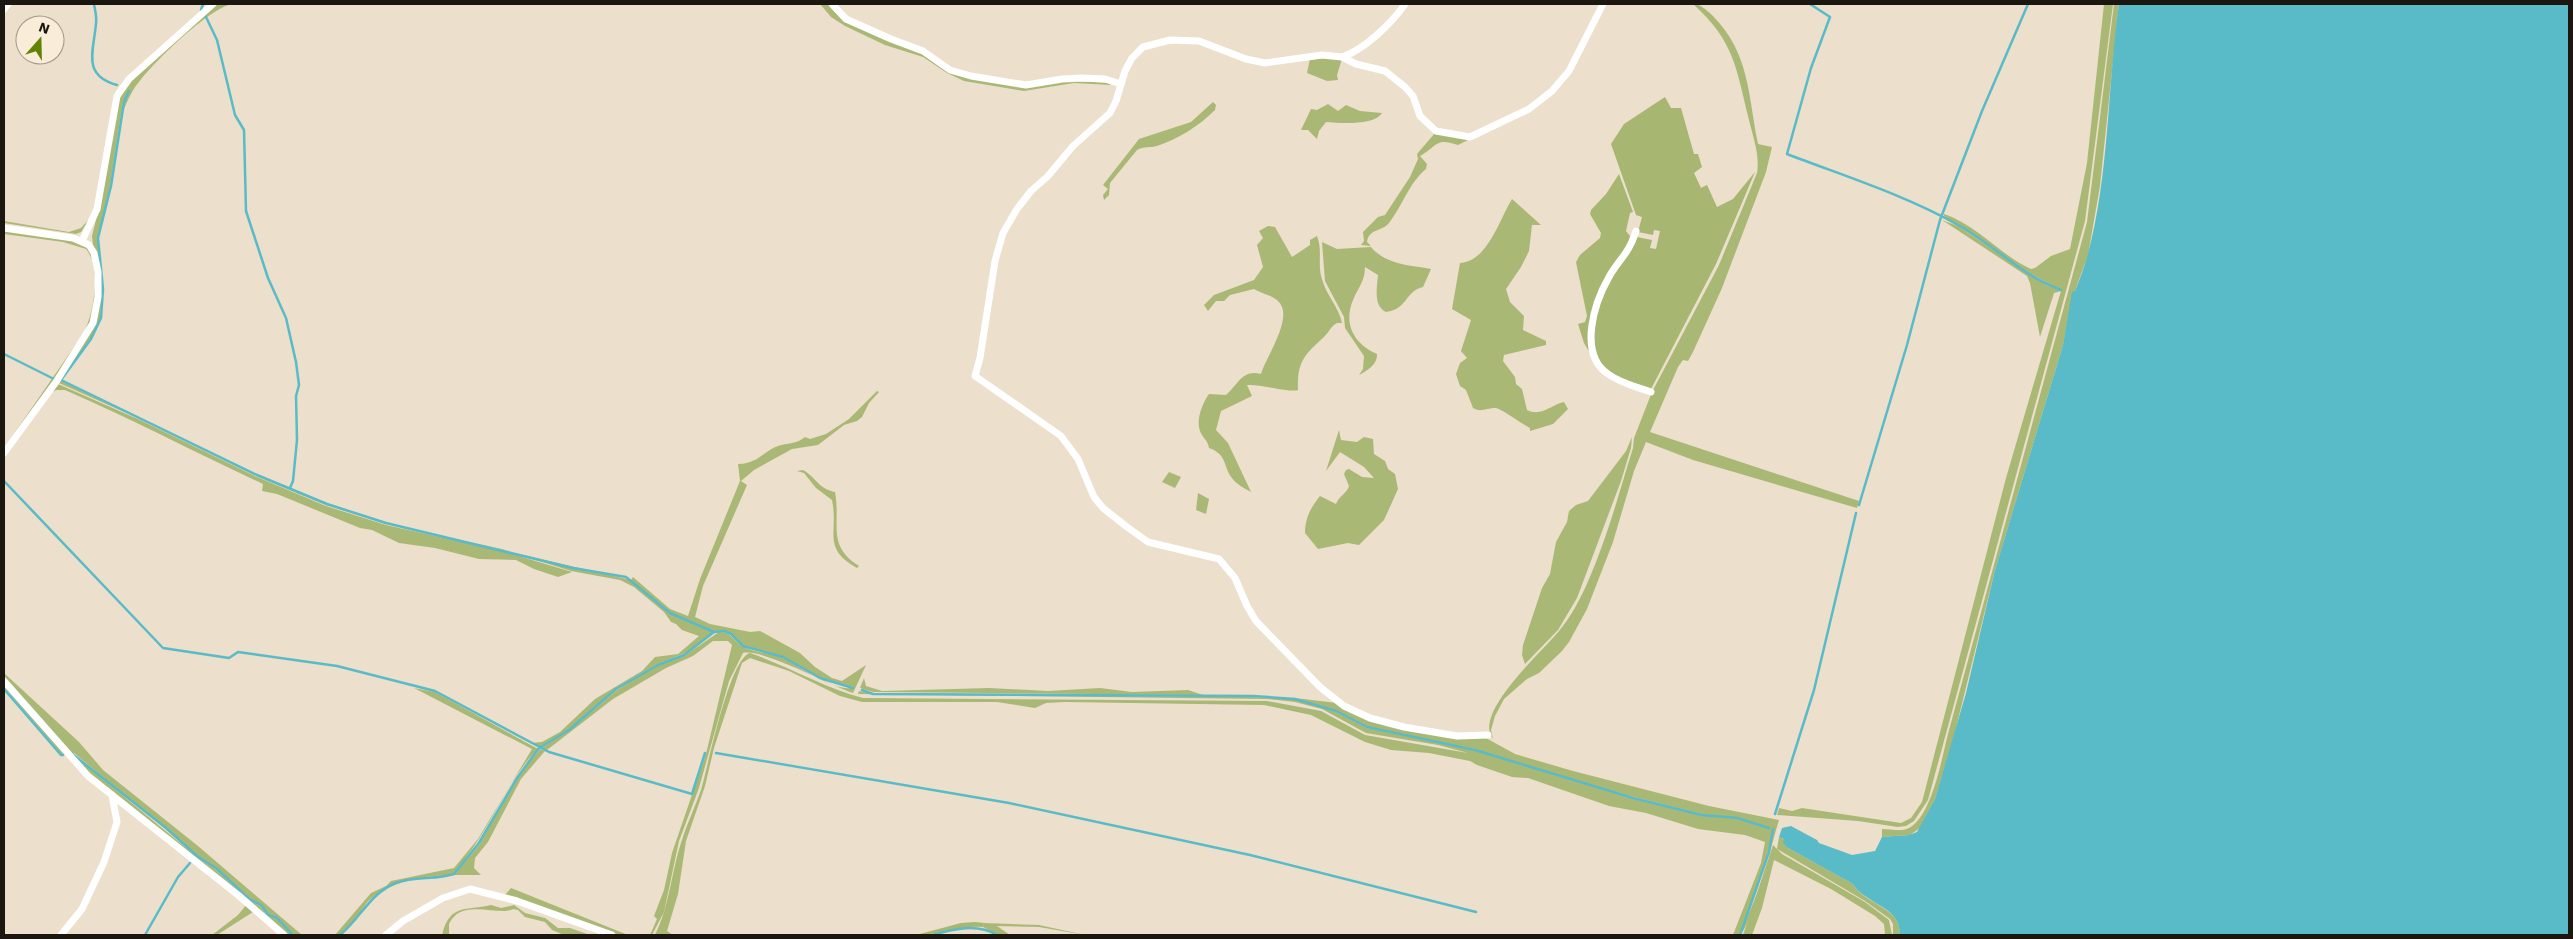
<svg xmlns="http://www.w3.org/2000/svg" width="2573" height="939" font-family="'Work Sans',sans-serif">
	<rect width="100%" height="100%" fill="#ecdfcb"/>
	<!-- green -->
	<g fill="#aab875">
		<path d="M216,4H232C208,9 155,61 139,82C132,90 128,100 124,109V103L129,91L123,102L110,186L98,239L102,288L100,319L91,338L61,381L257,475L327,504L386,523L631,580L633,577L670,609L688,616L700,579L740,481L738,464C759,463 762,452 778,446C787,443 797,444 805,437L810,439L826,434L849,419L877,391L879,392L869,403L862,417L857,421L844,425L818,445L792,449L754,470L741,481L747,485L703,586L695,617L710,624L750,632L760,631L800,653L815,667L832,678L842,681L866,665L853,693C830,685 762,648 743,653L729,681L699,788L679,841L664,912L652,935H650L657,919L654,916L664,890L672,853L706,754L732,645L728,641H713L693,656L666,668L613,699L547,750L541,748L569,731L617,690L658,665L684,656L719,632C731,632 733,640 742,646C755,654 774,652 787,660C800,668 840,694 854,687L820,678L784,657L743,645L732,634L724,631L714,632L686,620L714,632L692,650L658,664L616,688L568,730L539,747L531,743L542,742L560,732L595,699L642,671L655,657L678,654L699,636L682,630L676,624L671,622L664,612L634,587L620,580L571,571L502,549L386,524L326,505L255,475L140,419L59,383L90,333L99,296L92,236L100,204L119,99L130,80Z"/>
		<path d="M820,4H829L835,12L923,53L949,72L1026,87L1062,80L1108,83L1111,85L1074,83L1024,91L964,81L947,73L923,57L885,45L845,26L831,17Z"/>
		<path d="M1693,4C1701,4 1706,10 1712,15C1750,53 1748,95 1758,144L1772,147L1766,172L1722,288L1693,352L1688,361L1683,360L1678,367L1650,432L1859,501L1857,508L1693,460L1646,442L1634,471L1613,542L1587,609L1569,642L1562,651L1539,673L1527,679L1504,699L1495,716L1491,730L1493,739C1472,713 1544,650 1559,631C1593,592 1617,499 1633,448L1634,438L1652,392L1719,265L1757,173C1760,155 1753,137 1749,120C1736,68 1735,42 1693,4Z"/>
		<path d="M2104,4H2113L2085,221L1928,800L1914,821L1906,826L1898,827L1858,821L1777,815L1779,808L1792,811L1802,808L1901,823L1911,818L1922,802L2006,478L2061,291L2054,293L2040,337L2030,283L2027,276L1942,220L1958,226L2046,285L2061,291L2016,265L1944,216V214C1977,225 2000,255 2031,269L2035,268L2051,256L2070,249L2087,163Z"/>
		<path d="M2114,4H2119L2100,186L2088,255L2071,302L2063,345L1995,570L1953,740L1935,799L1920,828L1910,835L1882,837V829C1891,829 1901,832 1909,828C1932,816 1942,757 1948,734L2087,222Z"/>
		<path d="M1322,57L1342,59L1337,75L1338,80L1327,81L1307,73L1310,59Z"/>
		<path d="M1213,102L1216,105L1215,110C1199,126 1178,139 1157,146C1150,148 1144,146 1137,150L1110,183L1109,195L1104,200L1103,195L1108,189L1103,185L1139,139L1191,122Z"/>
		<path d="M1328,104L1338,111L1346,105L1360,111L1382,113C1374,126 1340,123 1326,122L1319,131L1317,139L1308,130H1301L1311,109L1317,110Z"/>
		<path d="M1435,133L1470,139L1458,145C1435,137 1438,146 1420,156L1427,164L1426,169C1409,183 1403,205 1389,223C1382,232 1369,228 1367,242L1371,246L1361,245L1364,241L1363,232L1378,217L1385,215L1410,177L1418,159L1417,154Z"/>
		<path d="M1512,199L1541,225H1532L1529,251L1521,267L1506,289L1510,302L1524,316L1523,330L1546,341V345L1504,355L1503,361L1515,377L1516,384L1522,389L1527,410C1541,417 1551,405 1564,402L1568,409L1553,424L1530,431V428C1522,424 1500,408 1496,408C1486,408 1481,413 1473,408L1466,390L1460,386L1456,374L1460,363L1467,358L1461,351L1471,320L1452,309L1460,263C1488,261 1499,220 1512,199Z"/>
		<path d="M90,218L81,232L76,234L4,223V221L69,232L81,228Z"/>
		<path d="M1268,226L1275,227L1292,257L1310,245V240L1317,236C1323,251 1317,265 1322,279C1326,295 1339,307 1342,323H1337C1331,326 1329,332 1324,337C1304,355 1297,362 1298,390C1292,393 1260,384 1247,385L1252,396L1221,411L1216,430L1228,443L1251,492C1244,488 1236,484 1232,478C1223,467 1228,455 1209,448C1208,441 1205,440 1202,435C1194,423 1202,404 1209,394L1226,395C1238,385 1242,369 1261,374C1266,357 1295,316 1278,301C1272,295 1262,294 1254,289L1230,295L1224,301H1216L1208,311L1204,305L1214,295L1254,280L1263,267L1257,245L1263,238L1259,231Z"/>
		<path d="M4,230L71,240L86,246L91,252L96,273L97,295L92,320L55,379L4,448L83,334C94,314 102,268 86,249L63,242L4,234Z"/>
		<path d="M1322,242L1337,249L1371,247C1386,265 1410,265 1431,269L1423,287C1405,291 1408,309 1386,312C1373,306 1377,287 1378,275L1365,267C1365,281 1358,288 1353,300C1343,324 1354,344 1377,354C1378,364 1367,371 1359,375L1363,369L1364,356L1345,328L1344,317L1325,281Z"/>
		<path d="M58,384L140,420L255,476L326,506L386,525L502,551L572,572L558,577L534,569L516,560L479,559L435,548L399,543L372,530L360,528L277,494L262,491L263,484C196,453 132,419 65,390H56L52,392L4,458V454Z"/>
		<path d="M1339,430L1341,440L1357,442L1364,437L1373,439L1374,454L1385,461L1388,469L1395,474L1398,489L1384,520L1359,545L1348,543L1318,549L1305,533C1305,518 1311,507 1320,496L1336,504C1339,496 1347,493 1349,486L1344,474L1346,470L1349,469L1362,477L1374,478L1364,467L1340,452L1326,471Z"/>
		<path d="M1632,437L1631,448L1621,481L1577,598L1558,630L1525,664L1522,655L1523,645L1542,588L1550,574L1556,542L1567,522L1569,511L1576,505L1588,501L1626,451Z"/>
		<path d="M803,470C817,478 817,488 835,492C841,523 826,546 859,566L857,568C821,548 839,532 832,500L816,488L804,473L797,471Z"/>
		<path d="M1169,472L1181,477L1175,488L1162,482Z"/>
		<path d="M1198,493L1209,499L1206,514L1196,510Z"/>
		<path d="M750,653C788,666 824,688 863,698L1267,701L1321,711L1365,735L1468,753L1438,745L1366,733L1322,709L1295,702L1267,699L858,694L859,691L873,694L1253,697L1295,699L1336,712L1367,728L1474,750L1633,799L1702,815L1737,819L1769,828L1737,818L1702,814L1634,797L1497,758L1475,749L1367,727L1336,711L1295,698L1337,703L1369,720L1486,738L1515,754L1573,771L1709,806L1779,820C1772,842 1753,923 1740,935C1749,912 1770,868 1770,844L1756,893L1739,935H1733L1761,863L1765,842L1745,835L1698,829L1646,813L1609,806L1528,778L1512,777L1477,765L1470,761L1429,753L1391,750L1365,742L1311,715L1264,705L1065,702L1046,703L1035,708L997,702H862L840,696L789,671L750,658L742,663L714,748L705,786L686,841L678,894L667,931L673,935H655C670,905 671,872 682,840C687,824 695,807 701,790C708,767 729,659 750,653Z"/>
		<path d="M4,673L79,742L103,770L198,846L302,935H294L278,918L268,915L261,905L249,899L217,869L197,855L74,753H71L196,856L216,870L249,900L260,906L267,916L277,919L292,935H286L249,902L89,776L43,720L4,678Z"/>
		<path d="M864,678L866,686L882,691L989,688L1048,691L1100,688L1132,692L1188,690L1203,695L873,692L860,688Z"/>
		<path d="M4,683L67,756L61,754L4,687Z"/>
		<path d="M414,688L435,692L538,749C510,776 492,824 467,856C463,862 460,870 453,874C448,877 440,875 434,876C411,878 394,883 374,896C360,905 354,934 335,935L371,893L386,886L391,881L454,868L478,839L532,749Z"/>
		<path d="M540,749L545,751L521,779L488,842L475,858L474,868L481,875H454L480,844L517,778Z"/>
		<path d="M1779,837L1784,839L1788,848L1853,884C1863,904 1904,908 1899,935H1893V924L1890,919L1865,901L1777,849Z"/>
		<path d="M1773,845L1782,854L1865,902L1889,920L1892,935H1885L1884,924L1875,916L1831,889L1774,860L1762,908L1752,935H1743Z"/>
		<path d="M511,888L628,935H615L504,896Z"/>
		<path d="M247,904L253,912L217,935H212L238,915Z"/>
		<path d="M491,905L501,908L514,905L525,913L545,918L558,928H570L590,935H564L552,930L545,922L525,917L518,910C513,908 511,910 506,911C489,912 459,901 449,924V935H442C450,903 466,911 491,905Z"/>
		<path d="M984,923L1039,925L1085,935L1039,927L997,926L1010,935H998L983,927Z"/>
	</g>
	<!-- forest -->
	<g fill="#a7b671">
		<path d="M1665,97L1671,108H1681L1694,154H1698L1702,167L1694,173L1701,188L1707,185L1717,207L1733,199L1755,172L1716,264L1651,389C1639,385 1618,381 1608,372C1584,348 1595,305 1610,279C1619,264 1631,254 1637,237L1652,240L1650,248L1656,249L1660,231L1654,230L1653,235L1638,232L1642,217L1636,215L1611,144L1624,124Z"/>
		<path d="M1619,174L1633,212L1630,213L1626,231L1630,236L1626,252L1615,266L1593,314V358L1584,343L1578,324L1585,322L1587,316L1576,262L1580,255L1600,238L1601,233L1590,214L1591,210L1606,194Z"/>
		<path d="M975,922L984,923L983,927C960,925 939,935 916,935L961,923Z"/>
	</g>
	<!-- water -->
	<path fill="#59bbc7" d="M2119,4H2569V935H1899C1904,908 1863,903 1853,884L1788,848L1783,843L1784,839L1779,837L1782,828L1791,826L1817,840L1819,843L1852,855L1875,851L1882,837L1909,835L1917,832L1935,799L1966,693L1995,570L2063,345L2072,292L2075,291C2110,210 2106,93 2119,4Z"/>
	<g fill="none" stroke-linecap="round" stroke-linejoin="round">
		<!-- stream -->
		<g stroke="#59bbc7" stroke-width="2.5">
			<path d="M94,4C95,10 97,17 96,23C94,51 81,75 117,85"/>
			<path d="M1810,4L1830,17L1811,68L1787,154C1844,176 1905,195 1958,225C1993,244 2022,276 2061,290"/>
			<path d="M201,10L203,4"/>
			<path d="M206,17L217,40L235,115L244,130L246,211L268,278L286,318L296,362L299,385L296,396L297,440L293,481L290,488"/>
			<path d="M129,91L124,102L111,186L98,238L103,289L101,318L91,339L61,380L257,475L327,504L386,523L573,568L626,577L670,613L714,632"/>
			<path d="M4,354L54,379"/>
			<path d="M4,481L163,648L229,658L238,652L337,666L435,691L549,752L692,794L705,753"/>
			<path d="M1859,505L1907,345L1940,220L1982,111L2028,4"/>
			<path d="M4,689L61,755H63"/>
			<path d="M862,690L873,694L1253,696L1295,699L1336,711L1367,727L1475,750L1633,798L1702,815L1737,818L1769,828"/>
			<path d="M71,753L166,828L197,856L217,869L249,899L261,905L268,915L277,918L293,935"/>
			<path d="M716,753L1009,803L1250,855L1476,912"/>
			<path d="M1775,814L1814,690L1856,513"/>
			<path d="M145,935L178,877L190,863"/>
			<path d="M340,935C360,919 370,893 396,883C415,876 435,880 454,874L479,843L517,778L539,748L569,730L616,689L658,665L684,655L714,632L724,631L731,634L743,646L783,657L820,678L853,688"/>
			<path d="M932,935C954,929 977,923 997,935"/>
			<path d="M1740,935L1769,852L1773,829"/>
		</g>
		<!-- minor -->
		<g stroke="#fff" stroke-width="7">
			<path d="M832,4L846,19L891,39L923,51L950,70L971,76L1026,85L1062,79L1082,78L1105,79L1121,84"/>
			<path d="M4,9L8,4"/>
			<path d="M1342,57C1364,50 1392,23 1405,4"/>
			<path d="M4,228L73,238L89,245L94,253L98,272V297L93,323L56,382L4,453"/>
			<path d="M1636,231C1629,254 1619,259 1609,277C1594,303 1578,354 1608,374C1620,383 1637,387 1651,392"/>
			<path d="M82,241L97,209L117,96L129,79L213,4"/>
			<path d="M4,681L88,776L238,895L284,935"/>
			<path d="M1488,735L1457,736L1404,727L1370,718L1344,706L1320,687L1256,621L1247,606L1235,578L1219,559L1148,542L1127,527L1103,508L1094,497L1078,459L1061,436L975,376L980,358L995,261L1003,233L1017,209L1031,191L1048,176L1073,146L1110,113L1116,101L1125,71L1132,58L1143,47L1170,40L1199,41L1246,59L1265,63L1322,55L1342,57L1356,64L1385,71L1405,87L1413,96L1420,116L1436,131L1470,137L1529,109L1552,91L1569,71L1603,4"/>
			<path d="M61,935L82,909L104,862L117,822L112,795"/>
			<path d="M386,935L403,921L443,898L470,889L517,901L612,935"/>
		</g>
	</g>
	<!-- border -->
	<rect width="2573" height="939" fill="none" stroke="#1b1710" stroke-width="10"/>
	<!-- north arrow -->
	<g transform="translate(40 40) rotate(20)"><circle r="24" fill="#f9ecd8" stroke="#a09788"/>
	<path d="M0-4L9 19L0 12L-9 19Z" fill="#608300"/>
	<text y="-8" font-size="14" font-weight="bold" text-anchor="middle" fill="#1b1710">N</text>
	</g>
</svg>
